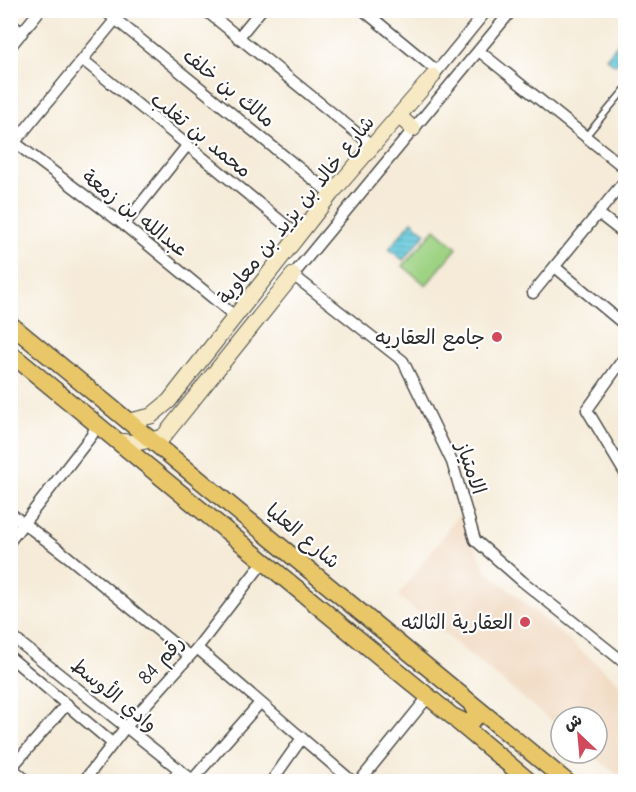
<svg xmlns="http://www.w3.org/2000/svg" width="636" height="792" font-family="'Comic Neue','Playpen Sans Arabic',sans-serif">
	<defs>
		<pattern id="water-rules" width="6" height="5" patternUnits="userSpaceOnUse" patternTransform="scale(1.5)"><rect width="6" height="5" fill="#60c8dc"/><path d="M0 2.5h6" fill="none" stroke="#4fa3b3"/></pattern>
	</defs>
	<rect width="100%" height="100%" fill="#fff"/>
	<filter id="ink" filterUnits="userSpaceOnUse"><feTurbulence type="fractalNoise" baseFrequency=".0167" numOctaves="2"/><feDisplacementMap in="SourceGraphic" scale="12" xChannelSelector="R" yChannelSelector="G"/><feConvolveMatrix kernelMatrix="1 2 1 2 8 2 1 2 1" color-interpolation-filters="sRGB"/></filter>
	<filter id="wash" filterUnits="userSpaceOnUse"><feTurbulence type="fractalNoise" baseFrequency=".008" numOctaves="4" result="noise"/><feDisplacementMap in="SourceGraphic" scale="24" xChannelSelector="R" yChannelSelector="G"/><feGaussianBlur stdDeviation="1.35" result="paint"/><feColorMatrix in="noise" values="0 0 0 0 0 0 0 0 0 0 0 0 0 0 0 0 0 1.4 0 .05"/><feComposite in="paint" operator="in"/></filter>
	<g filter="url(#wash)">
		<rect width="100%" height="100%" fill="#f5ebd8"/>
		<!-- built -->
		<path fill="#efd6bb" d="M460,513L486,570L625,688V781L590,753H597V717H561V729L398,596Z"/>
		<!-- park -->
		<path fill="#9ed384" stroke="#647f58" stroke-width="1.5" d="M435,229L457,248L426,285L403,266Z"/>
		<!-- water -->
		<g fill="url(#water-rules)" stroke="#467a84" stroke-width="1.5">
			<path d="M620,41L625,46V52L615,65L606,58Z"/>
			<path d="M412,221L426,233L403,260L389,249Z"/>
		</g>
	</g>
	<g filter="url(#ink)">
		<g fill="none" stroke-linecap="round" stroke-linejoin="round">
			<defs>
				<path id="service" d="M586,136L626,88"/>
				<g id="minor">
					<path d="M104,10L331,194"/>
					<path d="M205,10L374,147"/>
					<path d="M363,10L437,71"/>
					<path d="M512,10L293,275L403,361L452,462L475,540L522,581L626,664"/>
					<path d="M10,23L22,33"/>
					<path d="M238,38L261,10"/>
					<path d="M10,47L40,10"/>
					<path d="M479,51L626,169"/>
					<path d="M83,60L299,236"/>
					<path d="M434,75L487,10"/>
					<path d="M10,139L124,225L236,317"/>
					<path d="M15,142L115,20"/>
					<path d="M599,214L626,235"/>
					<path d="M124,225L186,147"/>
					<path d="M555,267L626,326"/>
					<path d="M533,293L626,179"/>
					<path d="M626,355L587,410L626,475"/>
					<path d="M10,513L67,556L189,656"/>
					<path d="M10,541L92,435L97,423"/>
					<path d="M10,635L195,782"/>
					<path d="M197,648L353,782"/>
					<path d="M10,657L112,743"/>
					<path d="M10,766L28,782"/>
					<path d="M12,767L67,704"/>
					<path d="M193,779L259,704"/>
					<path d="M83,782L125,728L197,648L264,561"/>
					<path d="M170,782L180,770"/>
					<path d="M271,782L302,738"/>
					<path d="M359,782L428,697"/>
				</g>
				<g id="secondary">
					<path d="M399,116L413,129"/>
					<path d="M129,421L151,416L169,401L331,194L433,76"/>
					<path d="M118,441L137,443L163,437L293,275"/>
				</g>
				<g id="primary">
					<path d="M10,324L567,782"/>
					<path d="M10,353L452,716L468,724L477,716L472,705"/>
					<path d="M457,721L530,782"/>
				</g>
			</defs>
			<!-- service casing -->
			<use href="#service" stroke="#494845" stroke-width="8"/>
			<!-- minor casing -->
			<use href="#minor" stroke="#494845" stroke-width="13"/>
			<!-- secondary casing -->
			<use href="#secondary" stroke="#494845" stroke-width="17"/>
			<!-- primary casing -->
			<use href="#primary" stroke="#494845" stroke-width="19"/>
			<!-- service -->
			<use href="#service" stroke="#fff" stroke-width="5"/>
			<!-- minor -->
			<use href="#minor" stroke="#fff" stroke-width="10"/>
			<!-- secondary -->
			<use href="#secondary" stroke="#f6e9c3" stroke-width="15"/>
			<!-- primary -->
			<use href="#primary" stroke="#e9c769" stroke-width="16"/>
		</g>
	</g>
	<!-- markers -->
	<g fill="#d1495b" stroke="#fff" stroke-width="2">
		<circle cx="497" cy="337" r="6"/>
		<circle cx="525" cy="622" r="6"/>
	</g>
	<g text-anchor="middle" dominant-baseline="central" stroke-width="4.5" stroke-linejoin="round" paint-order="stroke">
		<!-- street labels -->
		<g font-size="20" fill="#2b2b2b" stroke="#fff">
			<text transform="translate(229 88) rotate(39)">مالك بن خلف</text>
			<text transform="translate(201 135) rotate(39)">محمد بن تغلب</text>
			<text transform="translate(296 210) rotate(-51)">شارع خالد بن يزيد بن معاوية</text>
			<text transform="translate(135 213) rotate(38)">عبدالله بن زمعة</text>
			<text transform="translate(471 468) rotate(71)">الامتياز</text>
			<text transform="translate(303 536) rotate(40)">شارع العليا</text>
			<text transform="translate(161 660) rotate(-48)">رقم 84</text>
			<text transform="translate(114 695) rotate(39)">وادي الأوسط</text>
		</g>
		<!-- poi labels -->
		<g font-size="20" fill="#2b2b2b" stroke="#fff" text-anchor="end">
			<text x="485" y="337">جامع العقاريه</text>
			<text x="513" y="622">العقارية الثالثه</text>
		</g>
	</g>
	<!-- margin -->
	<rect width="636" height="792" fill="none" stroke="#fff" stroke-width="36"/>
	<!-- north arrow -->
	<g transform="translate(579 735) rotate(334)"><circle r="28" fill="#ffffff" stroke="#aaaaaa" stroke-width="1.5"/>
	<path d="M0-4.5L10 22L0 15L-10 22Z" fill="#d1495b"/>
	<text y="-9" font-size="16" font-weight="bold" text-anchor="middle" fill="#2b2b2b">ش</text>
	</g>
</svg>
